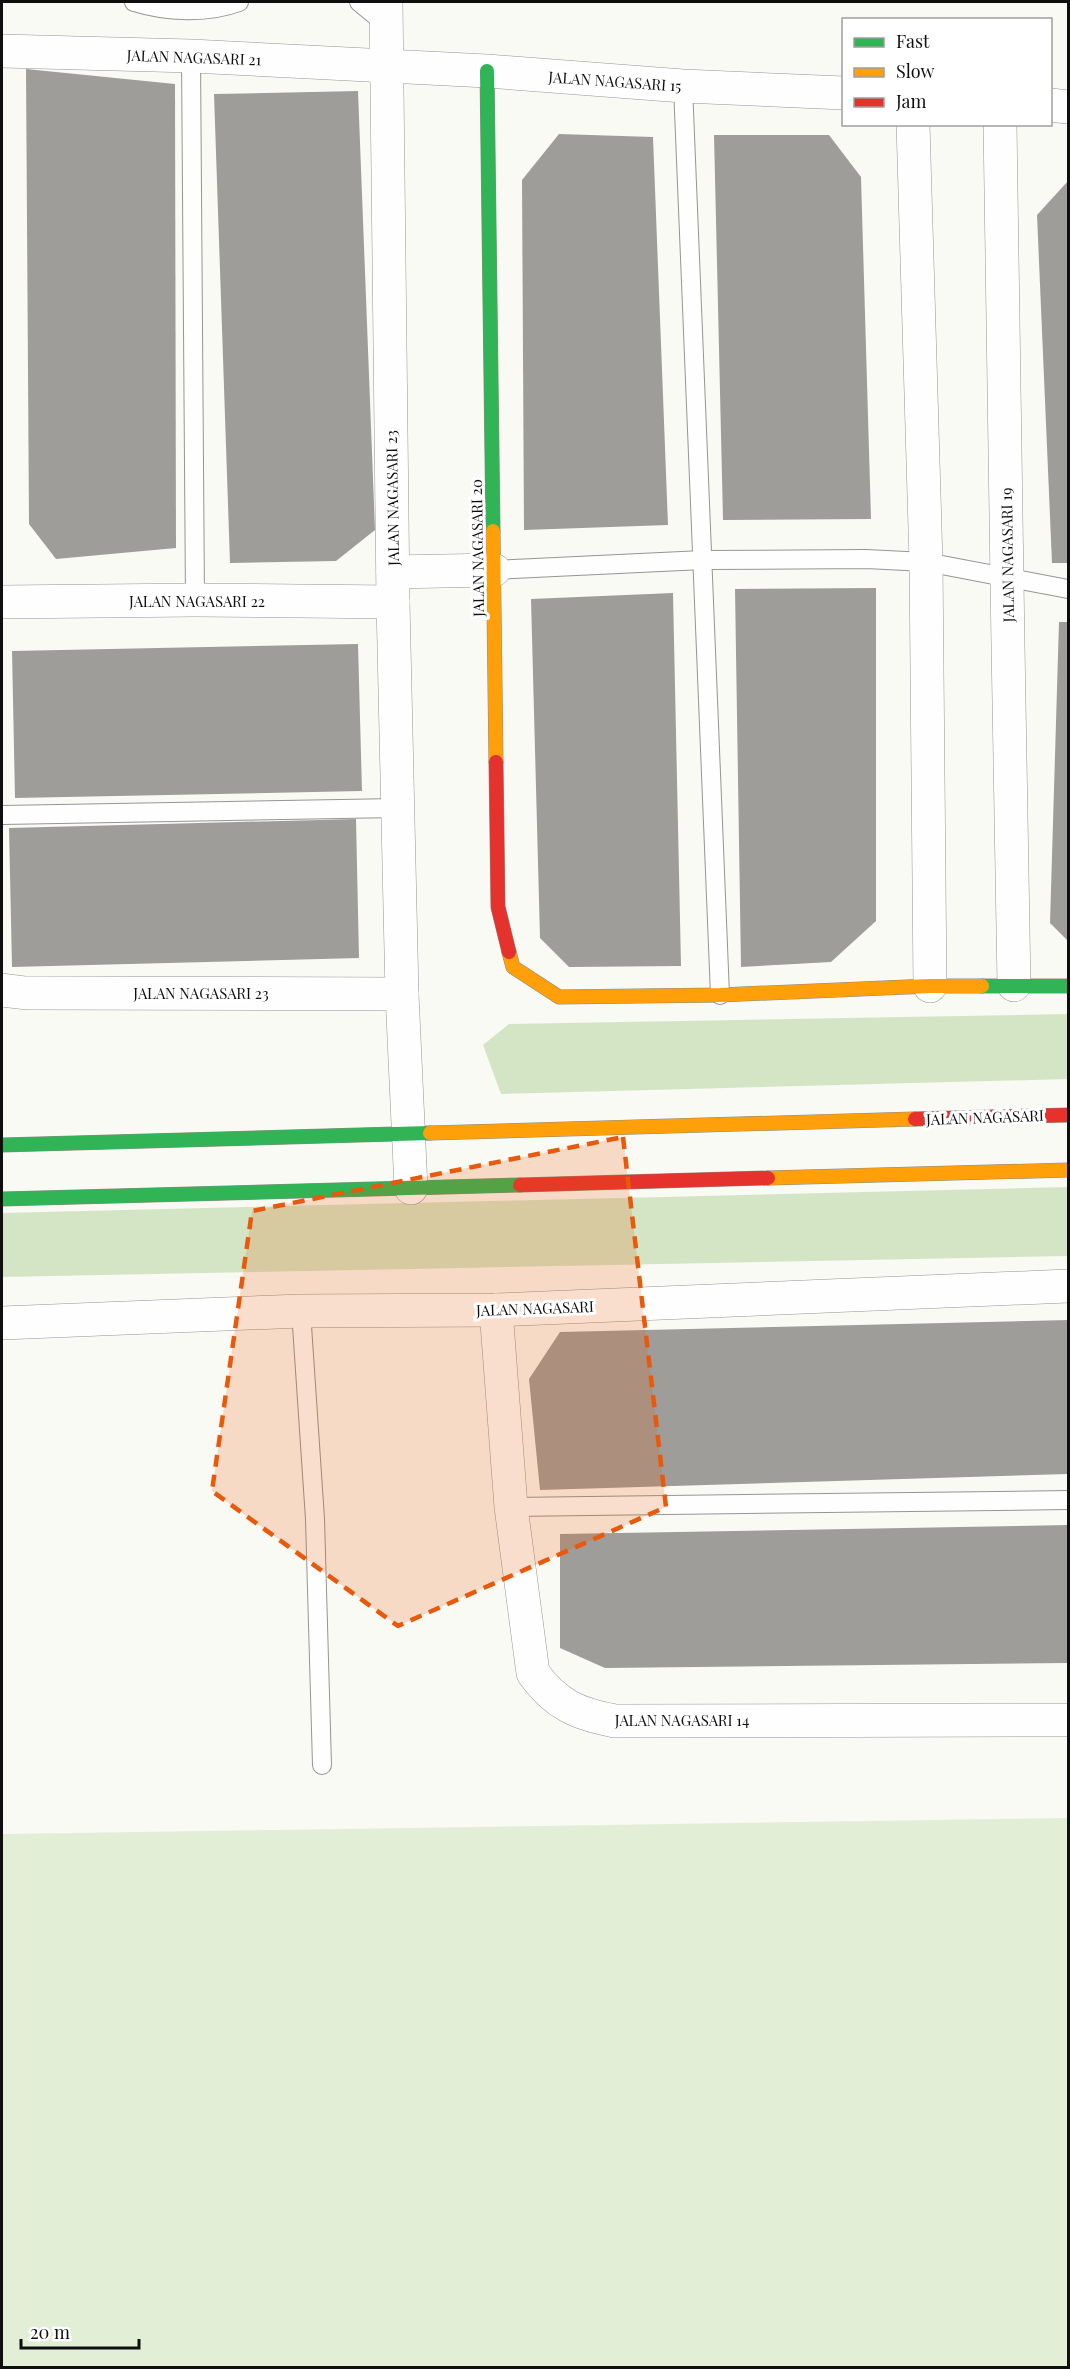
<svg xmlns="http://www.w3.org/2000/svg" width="1070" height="2369" font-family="'Playfair Display',serif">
	<rect width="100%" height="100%" fill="#fafaf5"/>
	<!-- green -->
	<path fill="#e3eed7" d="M1068,1818V2367H2V1834Z"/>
	<!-- forest -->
	<g fill="#d4e5c6">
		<path d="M1068,1014V1079L501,1094L483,1045L509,1024Z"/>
		<path d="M1068,1187V1256L2,1277V1213Z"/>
	</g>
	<!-- building -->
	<g fill="#9e9d9a">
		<path d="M26,69L175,84L176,548L56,559L29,524Z"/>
		<path d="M358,91L375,530L336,561L230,563L214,94Z"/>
		<path d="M559,134L653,137L668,525L524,530L522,180Z"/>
		<path d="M714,135H829L861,177L871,519L723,520Z"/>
		<path d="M1068,181V563H1052L1037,215Z"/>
		<path d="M876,588V921L831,962L741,967L735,589Z"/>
		<path d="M673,593L681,966L569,967L540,938L531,599Z"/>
		<path d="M1059,622H1068V941L1050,923Z"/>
		<path d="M358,644L362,791L15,798L12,651Z"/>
		<path d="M356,819L359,958L12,967L9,828Z"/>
		<path d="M1068,1320V1474L540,1490L529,1379L560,1332Z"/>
		<path d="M1068,1525V1663L605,1668L560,1648V1534Z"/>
	</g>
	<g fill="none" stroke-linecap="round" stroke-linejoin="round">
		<defs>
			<g id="lane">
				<path d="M134,2C166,12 207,14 239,2"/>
				<path d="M359,2L387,25"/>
				<path d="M191,56L195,600"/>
				<path d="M683,86L720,995"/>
				<path d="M494,570L703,560L866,559L926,562L1068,589"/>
				<path d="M2,815L398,808"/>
				<path d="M301,1311L315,1519L322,1765"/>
				<path d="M511,1507L1068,1500"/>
			</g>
			<g id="street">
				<path d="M386,2L393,602L402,994L411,1188"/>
				<path d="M2,51L191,56L487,71L683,86L844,93"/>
				<path d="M1050,105L1068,107"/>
				<path d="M913,124L926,562L930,986"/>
				<path d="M1000,124C1002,411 1010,698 1014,985"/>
				<path d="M393,572L494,570"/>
				<path d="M2,602L195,600L393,602"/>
				<path d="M2,990L26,993L402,994"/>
				<path d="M496,1310L511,1507L533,1673C556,1705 578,1714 615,1721L1068,1720"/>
				<path d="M2,1323L301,1311L496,1310L1068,1286"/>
			</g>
			<g id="fast">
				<path d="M487,71L493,531"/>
				<path d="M982,986H1068"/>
				<path d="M2,1145L430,1133"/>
				<path d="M2,1199L520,1185"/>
			</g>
			<g id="slow">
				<path d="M493,531L496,762"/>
				<path d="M509,952L513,967L559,997L720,995L930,986H982"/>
				<path d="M430,1133L915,1119"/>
				<path d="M768,1178L1068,1170"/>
			</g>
			<g id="jam">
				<path d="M496,762L498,907L509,952"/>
				<path d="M915,1119L1068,1115"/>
				<path d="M520,1185L768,1178"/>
			</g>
		</defs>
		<!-- lane casing -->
		<use href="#lane" stroke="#959593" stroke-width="20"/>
		<!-- street casing -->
		<use href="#street" stroke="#959593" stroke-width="34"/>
		<!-- fast casing -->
		<use href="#fast" stroke="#8b8b89" stroke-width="15"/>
		<!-- slow casing -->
		<use href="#slow" stroke="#8b8b89" stroke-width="15"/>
		<!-- jam casing -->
		<use href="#jam" stroke="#8b8b89" stroke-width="15"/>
		<!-- lane -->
		<use href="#lane" stroke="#fefefe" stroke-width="18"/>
		<!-- street -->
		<use href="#street" stroke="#fefefe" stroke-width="33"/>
		<!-- fast -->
		<use href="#fast" stroke="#30b455" stroke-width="14"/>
		<!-- slow -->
		<use href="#slow" stroke="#ff9f0a" stroke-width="14"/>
		<!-- jam -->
		<use href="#jam" stroke="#e5322d" stroke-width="14"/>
	</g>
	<!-- marked area -->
	<path fill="#e8590c" fill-opacity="0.2" stroke="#e8590c" stroke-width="4.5" stroke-dasharray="12 8" stroke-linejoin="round" d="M623,1137L666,1507L398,1626L212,1491L252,1211Z"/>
	<g text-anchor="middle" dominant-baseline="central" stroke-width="6" stroke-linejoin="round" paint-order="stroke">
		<!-- street labels -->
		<g font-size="15" fill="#0f0f0f" stroke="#fff">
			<text transform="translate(194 57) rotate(2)">JALAN NAGASARI 21</text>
			<text transform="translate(615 81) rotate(4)">JALAN NAGASARI 15</text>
			<text transform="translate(392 498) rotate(-91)">JALAN NAGASARI 23</text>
			<text transform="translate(477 548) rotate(-91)">JALAN NAGASARI 20</text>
			<text transform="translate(1007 555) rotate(-91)">JALAN NAGASARI 19</text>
			<text x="197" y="601">JALAN NAGASARI 22</text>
			<text x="201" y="993">JALAN NAGASARI 23</text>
			<text transform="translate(985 1117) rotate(-2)">JALAN NAGASARI</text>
			<text transform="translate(535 1308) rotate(-2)">JALAN NAGASARI</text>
			<text x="682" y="1720">JALAN NAGASARI 14</text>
		</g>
	</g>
	<!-- border -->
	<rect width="1070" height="2369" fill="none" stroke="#0f0f0f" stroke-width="6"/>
	<!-- legend -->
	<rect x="842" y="18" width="210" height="108" fill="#ffffff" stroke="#9f9f9f" stroke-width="1.5"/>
	<rect x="854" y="38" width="30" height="9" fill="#30b455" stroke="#9f9f9f" stroke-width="1.5"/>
	<text x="896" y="48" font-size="18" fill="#0f0f0f">Fast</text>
	<rect x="854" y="68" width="30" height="9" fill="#ff9f0a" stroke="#9f9f9f" stroke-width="1.5"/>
	<text x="896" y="78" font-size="18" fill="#0f0f0f">Slow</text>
	<rect x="854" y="98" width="30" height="9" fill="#e5322d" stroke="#9f9f9f" stroke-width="1.5"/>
	<text x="896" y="108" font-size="18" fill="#0f0f0f">Jam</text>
	<!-- scale -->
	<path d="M21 2339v9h118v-9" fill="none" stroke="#0f0f0f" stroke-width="3"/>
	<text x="30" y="2339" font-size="18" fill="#0f0f0f" stroke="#ffffff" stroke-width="4.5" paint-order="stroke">20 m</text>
</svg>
